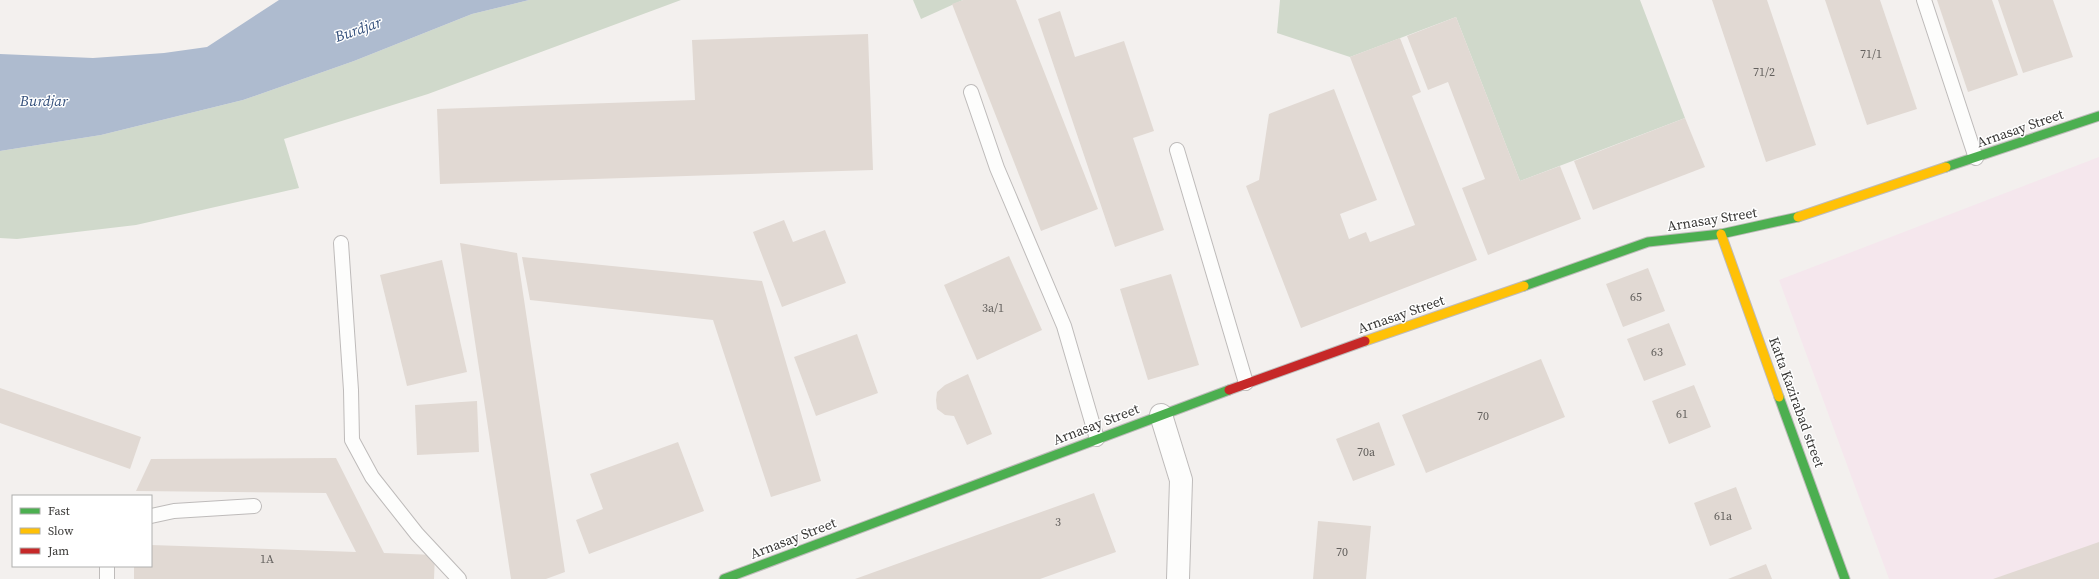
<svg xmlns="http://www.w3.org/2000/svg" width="2099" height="579" font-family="'Source Serif 4',serif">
	<rect width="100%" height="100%" fill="#f3f0ee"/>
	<!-- medical -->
	<path fill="#f5e7ed" d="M2099,157V579H1889L1779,280Z"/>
	<!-- green -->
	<g fill="#d0d9cb">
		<path d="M529,0H681L428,94L284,139L299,188L136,225L17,239L0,238V151L101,135L243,100L354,61L472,14Z"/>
		<path d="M913,0H963L921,19Z"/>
		<path d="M1280,0H1640L1685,118L1520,181L1456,17L1350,57L1277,33Z"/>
	</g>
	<!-- water -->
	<path fill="#aebbcf" d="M279,0H529L472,14L354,61L243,100L101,135L0,151V54L93,58L164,53L207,47Z"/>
	<!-- building -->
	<g fill="#e1d9d3">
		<path d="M963,0H1016L1098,209L1041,231L952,4Z"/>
		<path d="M1712,0H1767L1816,145L1766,162Z"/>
		<path d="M1825,0H1880L1917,109L1867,125Z"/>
		<path d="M1937,0H1992L2018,75L1968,92Z"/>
		<path d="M1998,0H2053L2073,57L2023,73Z"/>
		<path d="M1060,11L1075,57L1124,41L1154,131L1133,138L1164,230L1115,247L1038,19Z"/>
		<path d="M1456,17L1520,181L1560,166L1581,219L1488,255L1462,188L1485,179L1448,82L1428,90L1407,36Z"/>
		<path d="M868,34L873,170L440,184L437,109L695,100L692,40Z"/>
		<path d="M1400,38L1421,92L1412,96L1477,260L1301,328L1246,186L1259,180L1269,114L1334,89L1377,200L1340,214L1349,239L1366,232L1370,242L1415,225L1350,57Z"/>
		<path d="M1685,118L1705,167L1593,210L1574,161Z"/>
		<path d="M784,220L793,242L825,230L846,283L782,307L753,232Z"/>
		<path d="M460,243L517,253L565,572L546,579H511Z"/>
		<path d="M1009,256L1042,330L977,360L944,285Z"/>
		<path d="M522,257L762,281L821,481L771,497L713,320L530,300Z"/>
		<path d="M442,260L467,372L407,386L380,275Z"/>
		<path d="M1648,268L1665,311L1623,327L1606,284Z"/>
		<path d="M1171,274L1199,365L1148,380L1120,289Z"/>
		<path d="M1669,323L1686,365L1644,381L1627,339Z"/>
		<path d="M857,334L878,393L816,416L794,357Z"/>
		<path d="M1541,359L1565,417L1426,473L1402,415Z"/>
		<path d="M968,374L992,434L967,445L954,416L945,415L937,409L936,400L937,392L945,385Z"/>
		<path d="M1694,385L1711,427L1669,444L1652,401Z"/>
		<path d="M0,388L141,437L130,469L0,423Z"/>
		<path d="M477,401L479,452L417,455L415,405Z"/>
		<path d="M1379,422L1395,465L1353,481L1336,439Z"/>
		<path d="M678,442L704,511L589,554L576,520L603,509L590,474Z"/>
		<path d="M336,458L384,553L435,555L434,579H134V566H151V545L356,552L326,493L136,491L151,459Z"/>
		<path d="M1736,487L1752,529L1710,546L1694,503Z"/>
		<path d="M1094,493L1116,552L1068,569L1040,579H855Z"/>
		<path d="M1318,521L1371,526L1366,579H1313Z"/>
		<path d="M2099,542V579H1993Z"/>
		<path d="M1766,564L1772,579H1728Z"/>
	</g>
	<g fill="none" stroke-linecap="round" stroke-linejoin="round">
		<defs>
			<g id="lane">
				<path d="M1924,0L1976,158"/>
				<path d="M971,92L997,168L1064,326L1097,439"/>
				<path d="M1177,150L1246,383"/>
				<path d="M341,243L351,390L352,440L372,477L417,534L459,579"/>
				<path d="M151,516L174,511L254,506"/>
				<path d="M107,579V566"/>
			</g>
			<path id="street" d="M1161,415L1181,480L1178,579"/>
			<g id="fast">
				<path d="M1946,167L2099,116"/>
				<path d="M1524,286L1648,242L1721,234L1798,217"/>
				<path d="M1779,397L1845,579"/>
				<path d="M724,579L1229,390"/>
			</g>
			<g id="slow">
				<path d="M1798,217L1946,167"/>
				<path d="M1721,234L1779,397"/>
				<path d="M1365,341L1524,286"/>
			</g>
			<path id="jam" d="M1229,390L1365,341"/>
		</defs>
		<!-- lane casing -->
		<use href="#lane" stroke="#bebbba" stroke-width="16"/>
		<!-- street casing -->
		<use href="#street" stroke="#bebbba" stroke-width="24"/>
		<!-- fast casing -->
		<use href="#fast" stroke="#bebbba" stroke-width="11"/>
		<!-- slow casing -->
		<use href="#slow" stroke="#bebbba" stroke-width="11"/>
		<!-- jam casing -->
		<use href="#jam" stroke="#bebbba" stroke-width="11"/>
		<!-- lane -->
		<use href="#lane" stroke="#fdfdfc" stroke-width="14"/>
		<!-- street -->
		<use href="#street" stroke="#fdfdfc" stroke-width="22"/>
		<!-- fast -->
		<use href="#fast" stroke="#4caf50" stroke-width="9"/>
		<!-- slow -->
		<use href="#slow" stroke="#ffc107" stroke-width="9"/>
		<!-- jam -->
		<use href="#jam" stroke="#c62828" stroke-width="9"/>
	</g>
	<g text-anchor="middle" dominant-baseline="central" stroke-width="3" stroke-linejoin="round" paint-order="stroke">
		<!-- number labels -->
		<g font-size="12" fill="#63605d">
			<text x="1871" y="54">71/1</text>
			<text x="1764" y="72">71/2</text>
			<text x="1636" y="297">65</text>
			<text x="993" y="308">3a/1</text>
			<text x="1657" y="352">63</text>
			<text x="1682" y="414">61</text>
			<text x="1483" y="416">70</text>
			<text x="1366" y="452">70a</text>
			<text x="1723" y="516">61a</text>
			<text x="1058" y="522">3</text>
			<text x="1342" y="552">70</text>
			<text x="267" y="559">1A</text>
		</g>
		<!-- street labels -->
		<g font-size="14" fill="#383735" stroke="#fff">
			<text transform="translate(2020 128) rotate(-19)">Arnasay Street</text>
			<text transform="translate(1712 219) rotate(-9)">Arnasay Street</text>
			<text transform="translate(1401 314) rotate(-19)">Arnasay Street</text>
			<text transform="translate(1797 402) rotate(70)">Katta Kazirabad street</text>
			<text transform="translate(1096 424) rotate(-21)">Arnasay Street</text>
			<text transform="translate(793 538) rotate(-21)">Arnasay Street</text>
		</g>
		<!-- water labels -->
		<g font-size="15" font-style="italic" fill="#37527d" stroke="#fff">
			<text transform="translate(358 29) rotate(-19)">Burdjar</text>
			<text x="44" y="100">Burdjar</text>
		</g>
	</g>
	<!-- legend -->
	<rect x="12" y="495" width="140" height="72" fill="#ffffff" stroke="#afafae"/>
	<rect x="20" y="508" width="20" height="6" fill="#4caf50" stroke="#afafae"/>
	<text x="48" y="515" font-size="12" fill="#383735">Fast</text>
	<rect x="20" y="528" width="20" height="6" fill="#ffc107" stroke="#afafae"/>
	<text x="48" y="535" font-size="12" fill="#383735">Slow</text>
	<rect x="20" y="548" width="20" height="6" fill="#c62828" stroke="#afafae"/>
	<text x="48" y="555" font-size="12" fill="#383735">Jam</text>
</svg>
